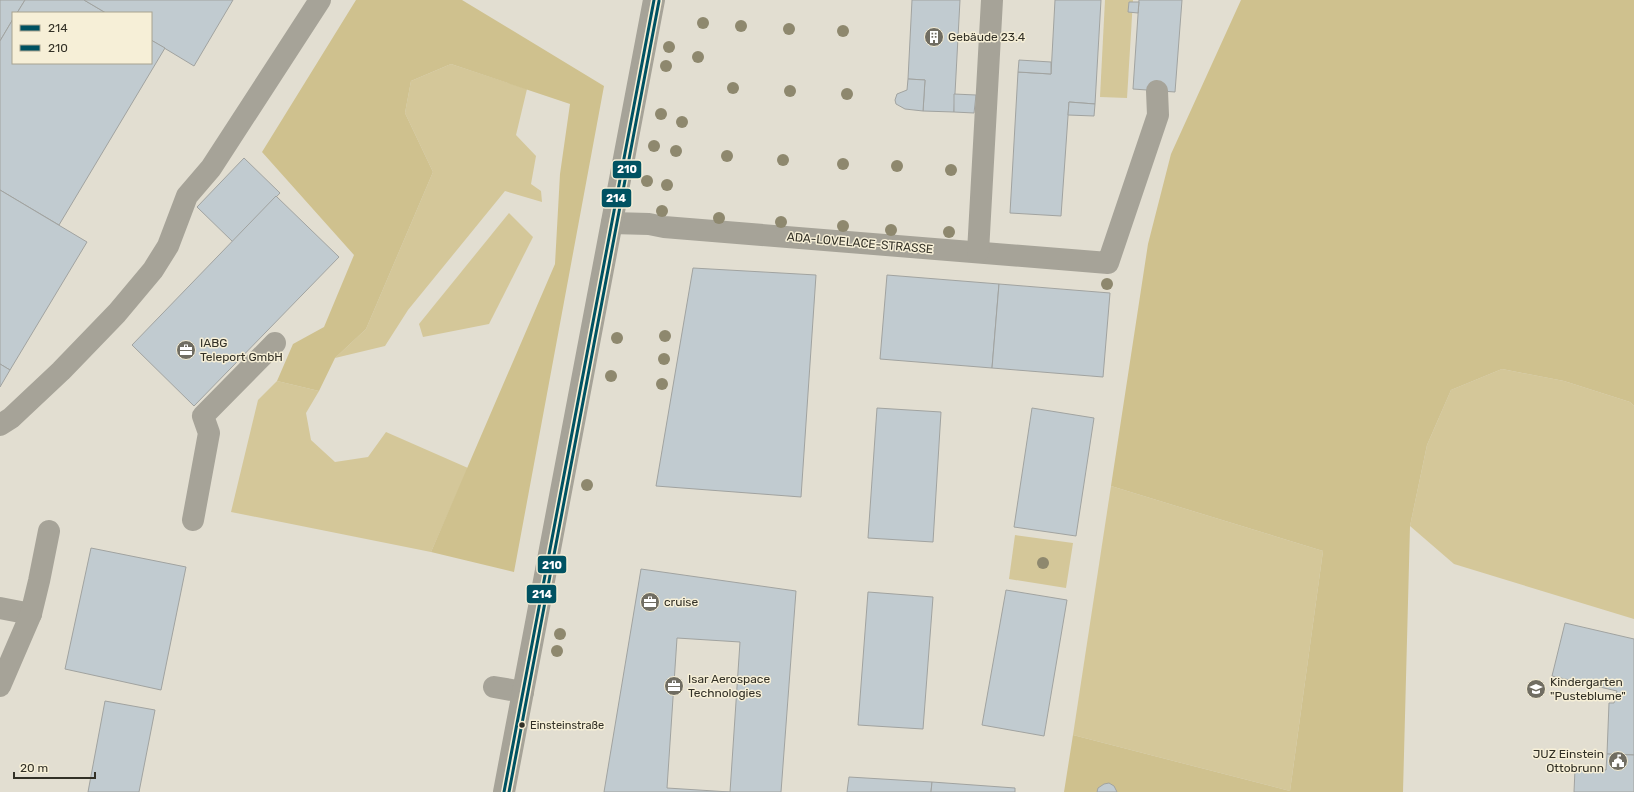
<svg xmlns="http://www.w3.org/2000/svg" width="1634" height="792" font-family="Rubik,sans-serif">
	<rect width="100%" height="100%" fill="#e2ded1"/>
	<!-- green -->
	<g fill="#d4c799">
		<path d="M1105,0H1133L1127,98L1100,97Z"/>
		<path d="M451,64L527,89L516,135L536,156L531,184L541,191L542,202L505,191L408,310L385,346L335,358L366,329L433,172L405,113L411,81Z"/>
		<path d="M509,213L533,237L489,324L423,337L419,324Z"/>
		<path d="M1502,369L1564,381L1630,402L1634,406V619L1454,564L1410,526L1427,445L1451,390Z"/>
		<path d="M277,381L319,391L306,413L311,440L335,462L368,457L386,432L468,468L431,552L231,512L258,400Z"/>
		<path d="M1111,486L1323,551L1290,791L1073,735Z"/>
		<path d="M1015,535L1073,543L1066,588L1009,579Z"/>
	</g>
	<!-- forest -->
	<g fill="#cfc18e">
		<path d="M356,0H462L604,86L514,572L431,552L555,264L560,174L570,104L451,64L411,81L405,113L433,172L366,329L335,358L319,391L277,381L293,344L324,327L354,255L262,152Z"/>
		<path d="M1241,0H1634V406L1630,402L1564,381L1502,369L1451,390L1427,445L1410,526L1403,792H1064L1073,735L1290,791L1323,551L1111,486L1148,244L1171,154Z"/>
	</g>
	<!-- building -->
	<g fill="#c1cbd0" stroke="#a1a3a0" fill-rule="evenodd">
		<path d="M0,0H25L17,13H13V19L0,41Z"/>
		<path d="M25,0H84L106,13H17Z"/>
		<path d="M84,0H233L194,66L151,40V13H106Z"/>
		<path d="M912,0H960L954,112L923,111L925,80L908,79Z"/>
		<path d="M1055,0H1101L1095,104L1069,102L1061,216L1010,213L1018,72L1051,74Z"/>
		<path d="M1139,0H1182L1175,92L1133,89Z"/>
		<path d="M1129,2H1139L1138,13L1128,12Z"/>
		<path d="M13,19V63H151V40L165,48L59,225L0,190V41Z"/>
		<path d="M1019,60L1051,62V74L1018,72Z"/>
		<path d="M908,79L925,80L923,111L905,109L896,104L895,100L897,94L907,90Z"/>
		<path d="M954,94L976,95L974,113L954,112Z"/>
		<path d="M1069,102L1095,104L1094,116L1068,115Z"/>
		<path d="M244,158L280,193L233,242L197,207Z"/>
		<path d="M0,190L87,242L10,370L0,364Z"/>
		<path d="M276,196L339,257L194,406L132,345Z"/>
		<path d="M693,268L816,275L801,497L656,486Z"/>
		<path d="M887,275L999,284L992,368L880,359Z"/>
		<path d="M999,284L1110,293L1103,377L992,368Z"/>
		<path d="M0,364L10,370L0,387Z"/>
		<path d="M877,408L941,412L933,542L868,538Z"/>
		<path d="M1032,408L1094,418L1076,536L1014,527Z"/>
		<path d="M91,548L186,567L161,690L65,669Z"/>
		<path d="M641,569L796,591L781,792H604ZM677,638L740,642L730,792L667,788Z"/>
		<path d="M1006,590L1067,600L1044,736L982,725Z"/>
		<path d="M868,592L933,597L923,729L858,725Z"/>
		<path d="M1565,623L1634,639V755L1607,754L1609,703H1614L1617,691L1552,676Z"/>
		<path d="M105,701L155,710L139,792H88Z"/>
		<path d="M1607,754L1634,755V792H1574L1575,769L1606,770Z"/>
		<path d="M849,777L932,782L931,792H847Z"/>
		<path d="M932,782L1015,788V792H931Z"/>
		<path d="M1109,783L1114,786L1117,792H1097L1098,788L1104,784Z"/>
	</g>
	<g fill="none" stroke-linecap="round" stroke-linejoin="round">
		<!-- minor -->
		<g stroke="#a6a398" stroke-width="22">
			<path d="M612,223L649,224L664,227L1108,263L1158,115L1157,91"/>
			<path d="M978,252L992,0"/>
			<path d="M0,425L11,418L61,371L117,313L153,270L168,246L187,196L211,168L320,0"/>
			<path d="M193,520L209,433L203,416L275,343"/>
			<path d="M0,608L31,614"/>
			<path d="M0,686L31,614L39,581L49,531"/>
			<path d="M494,687L523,692"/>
			<path d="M504,792L654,0"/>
		</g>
		<defs>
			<path id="bus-1" d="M504,792L654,0"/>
			<path id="bus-2" d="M509,792L659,1"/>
		</defs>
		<!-- bus-1 casing -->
		<use href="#bus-1" stroke="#f6efd7" stroke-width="6"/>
		<!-- bus-2 casing -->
		<use href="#bus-2" stroke="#f6efd7" stroke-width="6"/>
		<!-- bus-1 -->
		<use href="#bus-1" stroke="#005262" stroke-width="3"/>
		<!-- bus-2 -->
		<use href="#bus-2" stroke="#005262" stroke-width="3"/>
	</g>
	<!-- trees -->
	<g fill="#8e886e">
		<circle cx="703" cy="23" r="6"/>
		<circle cx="741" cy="26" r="6"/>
		<circle cx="789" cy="29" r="6"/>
		<circle cx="843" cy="31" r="6"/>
		<circle cx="669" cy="47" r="6"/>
		<circle cx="698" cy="57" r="6"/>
		<circle cx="666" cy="66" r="6"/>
		<circle cx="733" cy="88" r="6"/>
		<circle cx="790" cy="91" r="6"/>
		<circle cx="847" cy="94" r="6"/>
		<circle cx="661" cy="114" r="6"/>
		<circle cx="682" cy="122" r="6"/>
		<circle cx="654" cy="146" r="6"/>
		<circle cx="676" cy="151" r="6"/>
		<circle cx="727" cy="156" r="6"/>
		<circle cx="783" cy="160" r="6"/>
		<circle cx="843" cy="164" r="6"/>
		<circle cx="897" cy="166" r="6"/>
		<circle cx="951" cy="170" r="6"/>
		<circle cx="647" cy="181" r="6"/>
		<circle cx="667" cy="185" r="6"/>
		<circle cx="662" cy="211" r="6"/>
		<circle cx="719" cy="218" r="6"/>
		<circle cx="781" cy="222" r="6"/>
		<circle cx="843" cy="226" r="6"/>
		<circle cx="891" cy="230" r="6"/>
		<circle cx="949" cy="232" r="6"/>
		<circle cx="1107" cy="284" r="6"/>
		<circle cx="665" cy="336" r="6"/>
		<circle cx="617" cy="338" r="6"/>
		<circle cx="664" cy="359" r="6"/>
		<circle cx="611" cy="376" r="6"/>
		<circle cx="662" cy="384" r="6"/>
		<circle cx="587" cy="485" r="6"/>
		<circle cx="1043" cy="563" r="6"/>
		<circle cx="560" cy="634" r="6"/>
		<circle cx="557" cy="651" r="6"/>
	</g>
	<!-- icons -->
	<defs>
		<symbol id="building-disc" viewBox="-11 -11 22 22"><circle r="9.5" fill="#706d62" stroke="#f6efd7"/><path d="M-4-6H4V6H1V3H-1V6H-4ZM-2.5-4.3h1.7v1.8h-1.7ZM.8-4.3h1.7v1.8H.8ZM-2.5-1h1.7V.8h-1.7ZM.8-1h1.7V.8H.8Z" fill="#fff"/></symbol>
		<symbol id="office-disc" viewBox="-11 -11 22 22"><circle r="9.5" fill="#706d62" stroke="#f6efd7"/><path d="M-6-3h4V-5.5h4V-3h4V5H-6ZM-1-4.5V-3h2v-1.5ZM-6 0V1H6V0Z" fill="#fff"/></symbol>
		<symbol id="school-disc" viewBox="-11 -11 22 22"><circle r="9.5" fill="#706d62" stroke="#f6efd7"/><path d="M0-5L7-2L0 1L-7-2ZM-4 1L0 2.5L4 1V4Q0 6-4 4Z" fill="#fff"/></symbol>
		<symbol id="civic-disc" viewBox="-11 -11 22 22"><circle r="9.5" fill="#706d62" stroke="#f6efd7"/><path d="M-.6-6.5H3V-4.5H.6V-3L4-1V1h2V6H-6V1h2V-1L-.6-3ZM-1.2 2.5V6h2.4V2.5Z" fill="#fff"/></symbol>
	</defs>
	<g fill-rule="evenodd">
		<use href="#building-disc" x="923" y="26" width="22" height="22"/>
		<use href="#office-disc" x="175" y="339" width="22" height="22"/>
		<use href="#office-disc" x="639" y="591" width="22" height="22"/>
		<use href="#office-disc" x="663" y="675" width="22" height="22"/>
		<use href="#school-disc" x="1525" y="678" width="22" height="22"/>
		<use href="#civic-disc" x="1607" y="750" width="22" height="22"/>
	</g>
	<!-- markers -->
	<circle fill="#323026" stroke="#f6efd7" stroke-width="1.5" cx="522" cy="725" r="3.5"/>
	<g text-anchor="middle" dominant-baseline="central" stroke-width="3" stroke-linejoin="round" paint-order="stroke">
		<!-- bus labels -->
		<g font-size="11" fill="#323026" stroke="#f6efd7" text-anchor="start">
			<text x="530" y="725">Einsteinstraße</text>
		</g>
		<!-- poi labels -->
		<g font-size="12" fill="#323026" stroke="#f6efd7" text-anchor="start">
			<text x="948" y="37">Gebäude 23.4</text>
			<text x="200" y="343">IABG<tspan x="200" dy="14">Teleport GmbH</tspan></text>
			<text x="664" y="602">cruise</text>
			<text x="688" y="679">Isar Aerospace<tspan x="688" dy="14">Technologies</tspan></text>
			<text x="1550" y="682">Kindergarten<tspan x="1550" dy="14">"Pusteblume"</tspan></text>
			<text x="1604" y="754" text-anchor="end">JUZ Einstein<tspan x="1604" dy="14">Ottobrunn</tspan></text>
		</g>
		<!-- street labels -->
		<g font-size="12" fill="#323026" stroke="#f6efd7">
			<text transform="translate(860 243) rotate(5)">ADA-LOVELACE-STRASSE</text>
		</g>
	</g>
	<g stroke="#f6efd7" stroke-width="1.5">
		<rect x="612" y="160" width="30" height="19" rx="4" fill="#005262"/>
		<rect x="601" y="188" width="31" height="20" rx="4" fill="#005262"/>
		<rect x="537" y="555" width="30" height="19" rx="4" fill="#005262"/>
		<rect x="526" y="584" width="31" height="20" rx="4" fill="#005262"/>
	</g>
	<g font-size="11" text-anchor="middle" font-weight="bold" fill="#fff">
		<text x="627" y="173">210</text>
		<text x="616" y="202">214</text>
		<text x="552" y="569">210</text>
		<text x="542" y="598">214</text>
	</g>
	<!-- legend -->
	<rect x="12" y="12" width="140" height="52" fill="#f6efd7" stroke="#a8a390"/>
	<rect x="20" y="25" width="20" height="6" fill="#005262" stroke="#a8a390"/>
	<text x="48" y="32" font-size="12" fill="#323026">214</text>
	<rect x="20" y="45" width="20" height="6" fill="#005262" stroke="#a8a390"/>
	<text x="48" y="52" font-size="12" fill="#323026">210</text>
	<!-- scale -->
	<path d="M14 772v6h81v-6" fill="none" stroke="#323026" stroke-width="2"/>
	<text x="20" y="772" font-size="12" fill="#323026" stroke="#f6efd7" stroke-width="3" paint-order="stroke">20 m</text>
</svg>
